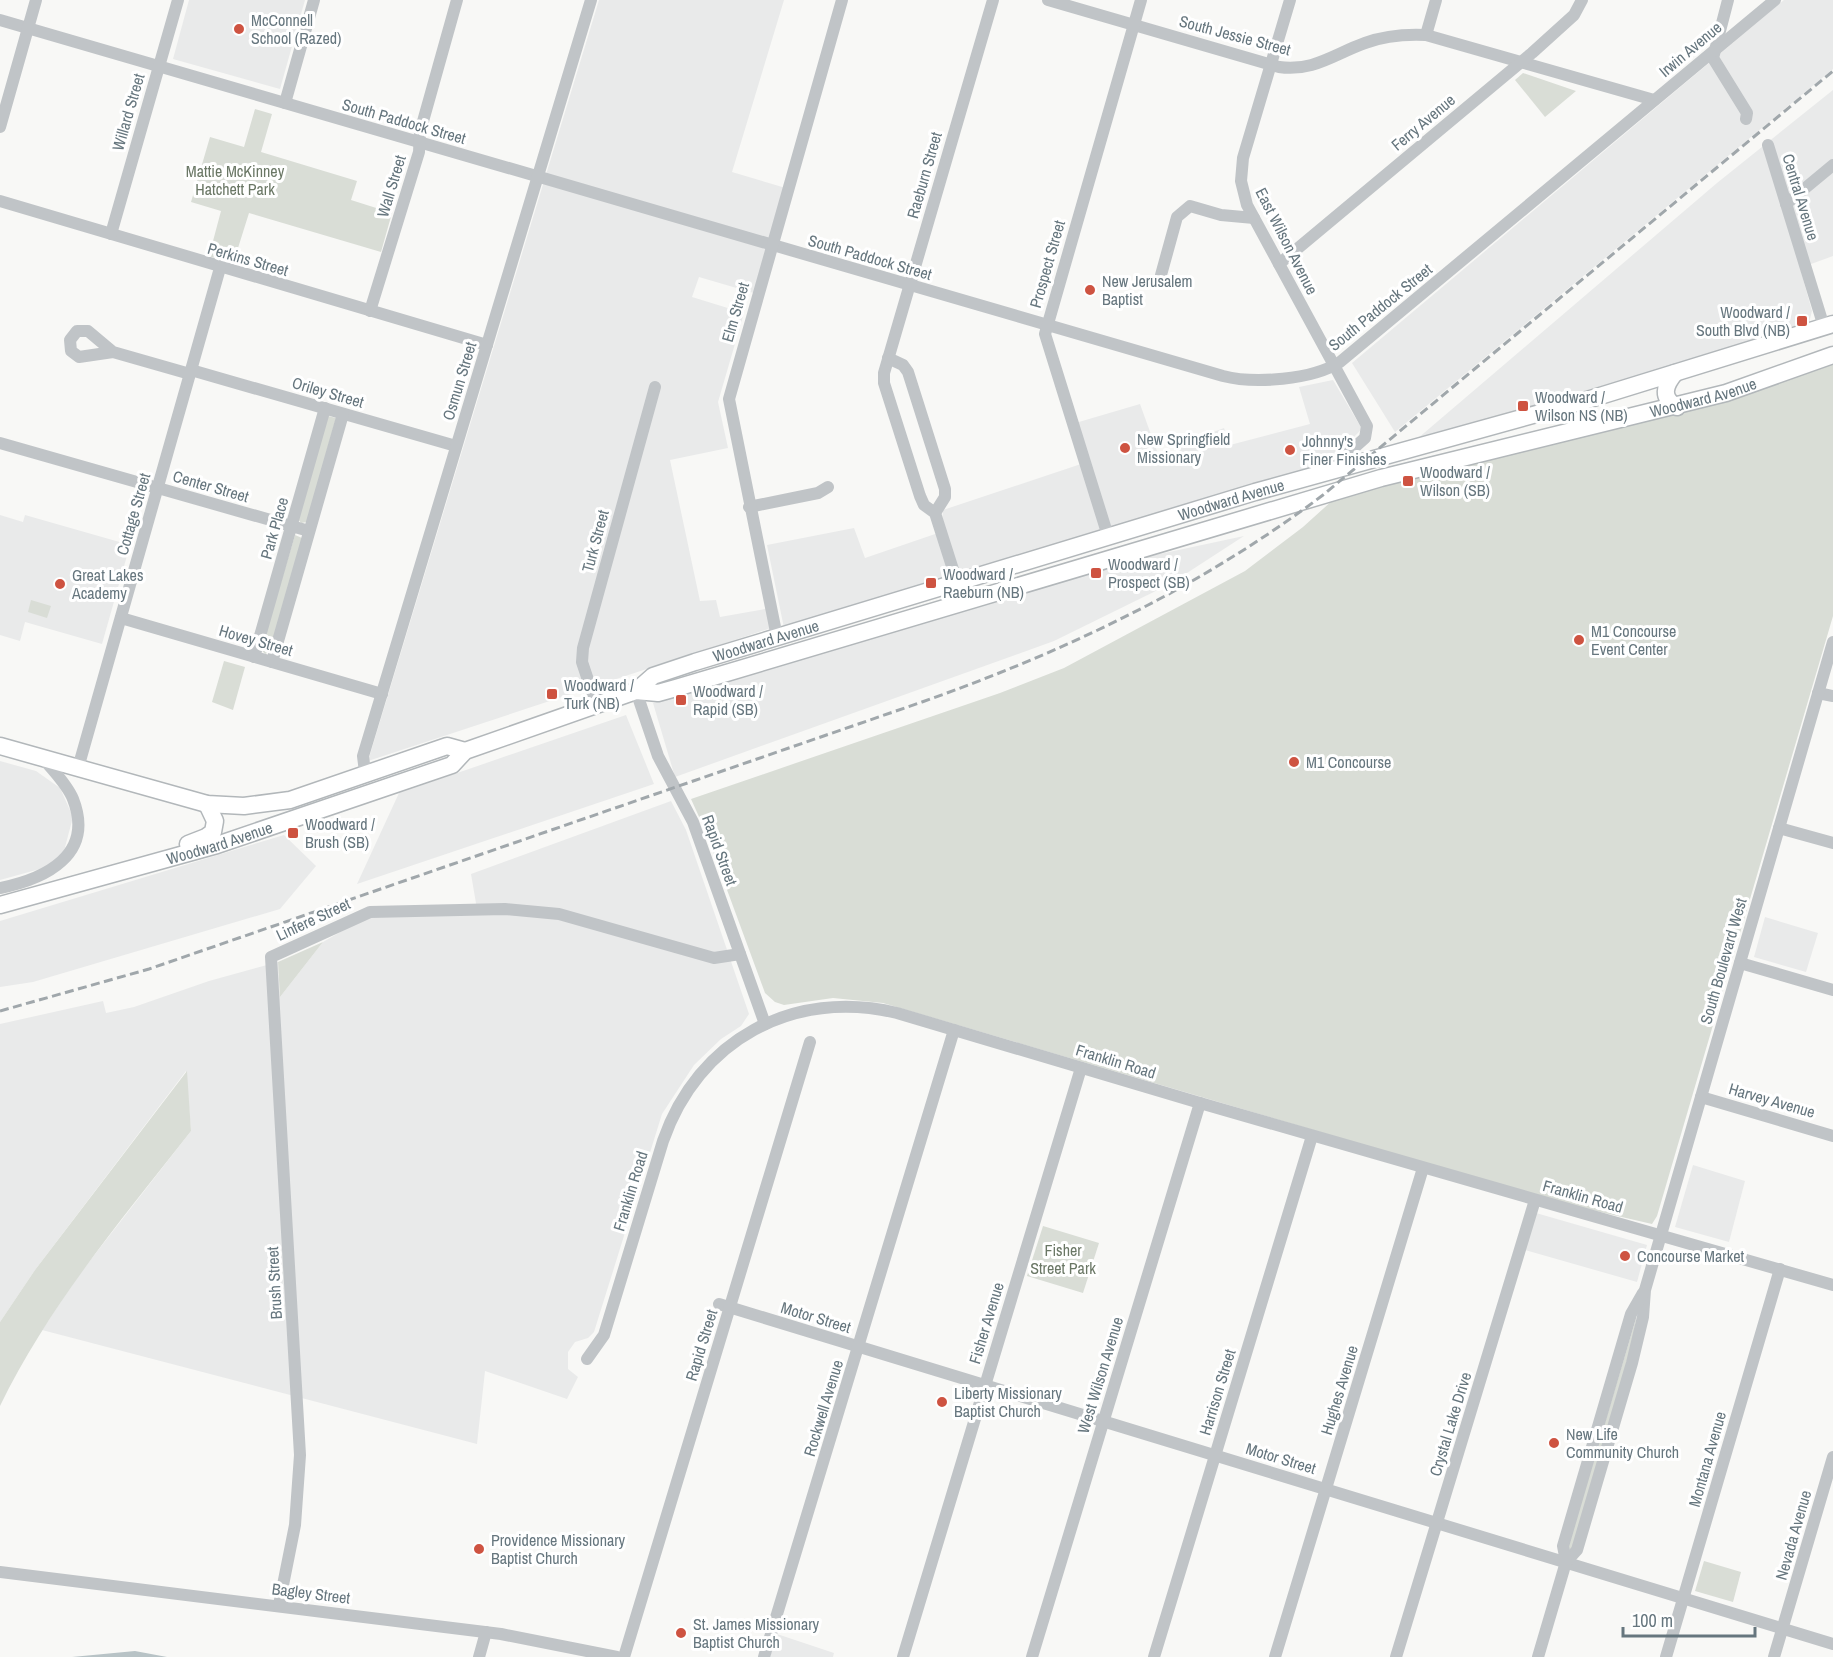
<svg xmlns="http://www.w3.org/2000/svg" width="1833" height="1657" font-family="'Archivo Narrow',sans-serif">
	<rect width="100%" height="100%" fill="#f8f8f6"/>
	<!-- built -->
	<g fill="#e9eaea">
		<path d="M189,0H305L280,89L173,59Z"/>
		<path d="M599,0H784L732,172L789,189L757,294L699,277L692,297L744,313L718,402L728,448L670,460L700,601L716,600L720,617L771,608L774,627L368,761Z"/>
		<path d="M1784,0H1833V69L1395,432L1352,363Z"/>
		<path d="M1833,90V256L1800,268L1812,311L1809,323L1675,365L1417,439L1717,183Z"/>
		<path d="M1333,380L1362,429L1323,467L784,628L767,545L854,528L865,558L941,532L943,510L1084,463L1072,424L1140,404L1162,465L1179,462L1174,447L1224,428L1230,445L1310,424L1299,387Z"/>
		<path d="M0,515L23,522L25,515L130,545L102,644L25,622L20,641L0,635Z"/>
		<path d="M1244,536L1170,584L1054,641L675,777L653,703L1127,561Z"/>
		<path d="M626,715L654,784L357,884L399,793Z"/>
		<path d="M0,761L36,771L60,788L73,817L64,851L47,867L0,880Z"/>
		<path d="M671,801L686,830L749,1014L741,1026L721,1039L694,1065L662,1114L594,1332L588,1338L575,1342L568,1352V1369L578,1377L567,1399L485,1371L477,1444L42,1330L78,1276L191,1131L186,1071L35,1270L0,1322V1024L103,1001L106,1013L134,1007L209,981L278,962L280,997L323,942L361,920L377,916L478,915L471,874Z"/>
		<path d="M284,835L316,866L280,909L33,982L0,987V921Z"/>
		<path d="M1765,917L1818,933L1806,972L1754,957Z"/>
		<path d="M1693,1165L1745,1181L1729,1242L1675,1227Z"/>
		<path d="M1536,1213L1647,1245L1637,1282L1525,1250Z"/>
		<path d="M777,1634L834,1653L833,1657H770Z"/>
	</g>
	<!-- green -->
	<g fill="#d9ddd6">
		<path d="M1523,73L1576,91L1545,117L1515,80Z"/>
		<path d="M255,109L272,114L261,152L357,181L351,200L392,213L381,252L249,213L233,264L209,256L221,211L191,202L210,137L244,147Z"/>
		<path d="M1833,361V616L1657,1216L1652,1224L1557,1202L883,1003L833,998L784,1005L775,1002L765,993L705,830L691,799L1000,693L1064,668L1245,571L1303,527L1334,499Z"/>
		<path d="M328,416L336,418L307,522L301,523L298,519Z"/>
		<path d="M295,535L302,538L271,651L265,654L261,649Z"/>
		<path d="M31,600L51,606L47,618L28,612Z"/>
		<path d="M224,661L245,667L233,710L212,702Z"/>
		<path d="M323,942L280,997L278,962Z"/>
		<path d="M187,1071L191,1131C122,1219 49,1305 0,1406V1322L35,1270Z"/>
		<path d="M1043,1226L1099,1243L1083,1293L1027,1276Z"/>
		<path d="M1637,1315L1629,1359L1575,1547L1567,1550Z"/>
		<path d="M1704,1561L1741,1572L1733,1602L1695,1591Z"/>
	</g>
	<!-- water -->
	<path fill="#b8c3c6" d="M135,1651L167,1657H72Z"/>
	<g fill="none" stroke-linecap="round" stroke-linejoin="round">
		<defs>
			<g id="major">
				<path d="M1675,373C1664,386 1661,398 1677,407"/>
				<path id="s1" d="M636,691L653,676L695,662L1255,492L1587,400L1833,324"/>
				<path d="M0,746L207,804L244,806L290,800L447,746L465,751"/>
				<path d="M188,844L206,837L213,832L215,821L207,804"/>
				<path id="s2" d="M0,905L217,845L452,765L465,751L636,691L658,693L676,688L1381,478L1726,393L1833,355"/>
			</g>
		</defs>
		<!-- major casing -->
		<use href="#major" stroke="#b2b7ba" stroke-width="19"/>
		<!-- minor -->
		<g stroke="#c0c4c7" stroke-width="12">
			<path d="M1048,0L1279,67C1313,72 1334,54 1365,43C1384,36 1405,34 1426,35L1654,100"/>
			<path d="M1290,0L1243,158L1241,181L1247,205L1367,426L1365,438L1329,470"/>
			<path d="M1728,0L1713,58L1747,113L1746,119"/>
			<path d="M0,20L1223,376C1254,384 1312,380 1340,362L1775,0"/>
			<path d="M1426,35L1436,0"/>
			<path d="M285,103L314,0"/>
			<path d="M0,127L36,0"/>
			<path d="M1768,145L1824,327"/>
			<path d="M0,201L487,345"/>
			<path d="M1786,204L1833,165"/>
			<path d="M111,234L178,0"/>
			<path d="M1279,264L1532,53L1574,15L1582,0"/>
			<path d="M1161,275L1177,217L1190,206L1221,215L1254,218"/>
			<path d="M370,311L419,152L420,132L457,0"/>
			<path d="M113,352L79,357L71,351L70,340L77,331H88L113,352L190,374"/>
			<path d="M888,358L903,365L908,372L945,489V497L935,513"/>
			<path d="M191,370L456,446"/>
			<path d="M0,443L309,531"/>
			<path d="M749,507L818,493L828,487"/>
			<path d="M1108,536L1045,334L1141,0"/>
			<path d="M957,582L935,513L924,505L920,496L884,383V373L993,0"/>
			<path d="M121,618L382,694"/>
			<path d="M777,637L729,399L842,0"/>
			<path d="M254,657L325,408"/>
			<path d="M272,662L343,414"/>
			<path d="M636,691L658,756L693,822L765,1024"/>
			<path d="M1818,693L1833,696"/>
			<path d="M596,704L582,662L583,648L655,387"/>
			<path d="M78,768L220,268"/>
			<path d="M365,772L363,756L591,0"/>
			<path d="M1779,828L1833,843"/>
			<path d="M0,888C45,879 95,855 73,799C67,784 53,771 43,758"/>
			<path d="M1740,963L1833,990"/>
			<path d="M1701,1097L1833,1136"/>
			<path d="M719,1304L1833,1644"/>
			<path d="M587,1359L604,1335L663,1141C698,1040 793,988 897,1013L1200,1103L1833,1285"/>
			<path d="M1566,1562L1577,1550L1632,1363L1643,1317L1645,1290L1833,642"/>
			<path d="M0,1572L501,1634L617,1657"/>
			<path d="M279,1605L295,1525L300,1455L271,957L370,912L505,909L559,914L714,958L740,954"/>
			<path d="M479,1657L486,1632"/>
			<path d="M624,1657L810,1042"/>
			<path d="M764,1657L954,1030"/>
			<path d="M903,1657L1081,1068"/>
			<path d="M1032,1657L1200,1103"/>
			<path d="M1154,1657L1312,1136"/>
			<path d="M1275,1657L1423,1168"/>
			<path d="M1396,1657L1535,1200"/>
			<path d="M1538,1657L1566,1562L1563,1546L1631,1314L1643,1293"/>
			<path d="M1666,1657L1780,1269"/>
			<path d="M1774,1657L1833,1457"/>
		</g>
		<!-- major -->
		<use href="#major" stroke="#fff" stroke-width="16"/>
		<!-- rail -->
		<path stroke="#a0a7ab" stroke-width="3" stroke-dasharray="9 4.5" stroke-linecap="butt" d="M0,1011L149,969L922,702C1066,651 1201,587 1323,495L1833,71"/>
	</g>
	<!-- markers -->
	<g fill="#ce5341" stroke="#fff" stroke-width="2">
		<circle cx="239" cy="29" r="6"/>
		<circle cx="1090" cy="290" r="6"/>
		<rect x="1796" y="315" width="12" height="12" rx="3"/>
		<rect x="1517" y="400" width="12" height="12" rx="3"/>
		<circle cx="1125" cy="448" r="6"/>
		<circle cx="1290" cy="450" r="6"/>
		<rect x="1402" y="475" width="12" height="12" rx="3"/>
		<rect x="1090" y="567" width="12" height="12" rx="3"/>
		<rect x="925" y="577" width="12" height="12" rx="3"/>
		<circle cx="60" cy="584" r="6"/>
		<circle cx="1579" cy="640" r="6"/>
		<rect x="546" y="688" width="12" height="12" rx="3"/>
		<rect x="675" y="694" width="12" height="12" rx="3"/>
		<circle cx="1294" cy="762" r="6"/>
		<rect x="287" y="827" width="12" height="12" rx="3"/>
		<circle cx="1625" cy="1256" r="6"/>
		<circle cx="942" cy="1402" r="6"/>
		<circle cx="1554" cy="1443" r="6"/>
		<circle cx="479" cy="1549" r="6"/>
		<circle cx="681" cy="1633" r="6"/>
	</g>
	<g text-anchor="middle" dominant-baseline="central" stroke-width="6" stroke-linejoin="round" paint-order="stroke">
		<!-- poi labels -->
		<g font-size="16" fill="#66767e" stroke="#fff" text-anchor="start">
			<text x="251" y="20">McConnell<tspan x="251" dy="18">School (Razed)</tspan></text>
			<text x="1102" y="281">New Jerusalem<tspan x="1102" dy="18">Baptist</tspan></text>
			<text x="1790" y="312" text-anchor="end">Woodward /<tspan x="1790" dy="18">South Blvd (NB)</tspan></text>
			<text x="1535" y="397">Woodward /<tspan x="1535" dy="18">Wilson NS (NB)</tspan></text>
			<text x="1137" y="439">New Springfield<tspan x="1137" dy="18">Missionary</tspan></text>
			<text x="1302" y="441">Johnny's<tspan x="1302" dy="18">Finer Finishes</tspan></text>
			<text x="1420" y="472">Woodward /<tspan x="1420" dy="18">Wilson (SB)</tspan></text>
			<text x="1108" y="564">Woodward /<tspan x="1108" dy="18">Prospect (SB)</tspan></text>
			<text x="943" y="574">Woodward /<tspan x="943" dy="18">Raeburn (NB)</tspan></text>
			<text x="72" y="575">Great Lakes<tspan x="72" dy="18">Academy</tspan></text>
			<text x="1591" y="631">M1 Concourse<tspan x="1591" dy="18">Event Center</tspan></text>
			<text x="564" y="685">Woodward /<tspan x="564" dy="18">Turk (NB)</tspan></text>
			<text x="693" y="691">Woodward /<tspan x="693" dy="18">Rapid (SB)</tspan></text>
			<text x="1306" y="762">M1 Concourse</text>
			<text x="305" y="824">Woodward /<tspan x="305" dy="18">Brush (SB)</tspan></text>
			<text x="1637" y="1256">Concourse Market</text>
			<text x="954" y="1393">Liberty Missionary<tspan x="954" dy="18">Baptist Church</tspan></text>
			<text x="1566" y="1434">New Life<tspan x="1566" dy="18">Community Church</tspan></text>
			<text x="491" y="1540">Providence Missionary<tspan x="491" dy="18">Baptist Church</tspan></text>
			<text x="693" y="1624">St. James Missionary<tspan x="693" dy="18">Baptist Church</tspan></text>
		</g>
		<!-- street labels -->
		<g font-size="16" fill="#66767e" stroke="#fff">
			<text transform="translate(1235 35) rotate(15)">South Jessie Street</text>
			<text transform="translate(1690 49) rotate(-40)">Irwin Avenue</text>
			<text transform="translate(128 112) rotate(-74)">Willard Street</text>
			<text transform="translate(404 121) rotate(16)">South Paddock Street</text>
			<text transform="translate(1423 122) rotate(-40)">Ferry Avenue</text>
			<text transform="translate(924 175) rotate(-74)">Raeburn Street</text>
			<text transform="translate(391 186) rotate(-73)">Wall Street</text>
			<text transform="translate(1801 197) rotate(73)">Central Avenue</text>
			<text transform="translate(1287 241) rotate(63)">East Wilson Avenue</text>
			<text transform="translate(870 257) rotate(16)">South Paddock Street</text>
			<text transform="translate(248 259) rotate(16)">Perkins Street</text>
			<text transform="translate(1047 264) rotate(-74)">Prospect Street</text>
			<text transform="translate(1380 307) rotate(-39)">South Paddock Street</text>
			<text transform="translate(735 312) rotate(-74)">Elm Street</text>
			<text transform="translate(459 381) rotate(-73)">Osmun Street</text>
			<text transform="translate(328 392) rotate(16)">Oriley Street</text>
			<text stroke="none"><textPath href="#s2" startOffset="1782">Woodward Avenue</textPath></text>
			<text transform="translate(211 486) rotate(16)">Center Street</text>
			<text stroke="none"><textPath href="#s1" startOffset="627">Woodward Avenue</textPath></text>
			<text transform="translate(133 514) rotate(-74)">Cottage Street</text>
			<text transform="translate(274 528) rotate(-74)">Park Place</text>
			<text transform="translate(595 541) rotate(-75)">Turk Street</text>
			<text transform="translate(256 640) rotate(16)">Hovey Street</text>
			<text stroke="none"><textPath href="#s1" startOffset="141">Woodward Avenue</textPath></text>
			<text stroke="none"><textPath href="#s2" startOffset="228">Woodward Avenue</textPath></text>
			<text transform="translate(720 850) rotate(70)">Rapid Street</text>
			<text transform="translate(313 919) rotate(-25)">Linfere Street</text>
			<text transform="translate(1723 961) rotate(-74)">South Boulevard West</text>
			<text transform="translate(1116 1061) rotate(17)">Franklin Road</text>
			<text transform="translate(1772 1100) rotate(16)">Harvey Avenue</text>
			<text transform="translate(630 1191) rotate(-73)">Franklin Road</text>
			<text transform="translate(1583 1196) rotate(16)">Franklin Road</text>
			<text transform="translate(274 1283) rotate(-93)">Brush Street</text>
			<text transform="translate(816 1317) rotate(17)">Motor Street</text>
			<text transform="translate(986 1323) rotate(-73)">Fisher Avenue</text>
			<text transform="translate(701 1345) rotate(-73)">Rapid Street</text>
			<text transform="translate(1100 1375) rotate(-73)">West Wilson Avenue</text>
			<text transform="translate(1339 1390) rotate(-73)">Hughes Avenue</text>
			<text transform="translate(1217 1392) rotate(-73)">Harrison Street</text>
			<text transform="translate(823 1408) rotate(-73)">Rockwell Avenue</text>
			<text transform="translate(1450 1424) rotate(-73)">Crystal Lake Drive</text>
			<text transform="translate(1281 1458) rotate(17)">Motor Street</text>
			<text transform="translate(1707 1459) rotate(-74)">Montana Avenue</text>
			<text transform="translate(1793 1535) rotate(-74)">Nevada Avenue</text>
			<text transform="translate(311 1593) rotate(7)">Bagley Street</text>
		</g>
		<!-- park labels -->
		<g font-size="16" fill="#6a7765" stroke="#fff">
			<text x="235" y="171">Mattie McKinney<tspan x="235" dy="18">Hatchett Park</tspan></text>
			<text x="1063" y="1250">Fisher<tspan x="1063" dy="18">Street Park</tspan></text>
		</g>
	</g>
	<!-- scale -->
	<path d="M1623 1627v9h132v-9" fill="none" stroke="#66767e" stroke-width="3"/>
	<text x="1632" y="1627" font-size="18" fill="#66767e" stroke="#ffffff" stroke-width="4.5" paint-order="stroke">100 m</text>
</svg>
